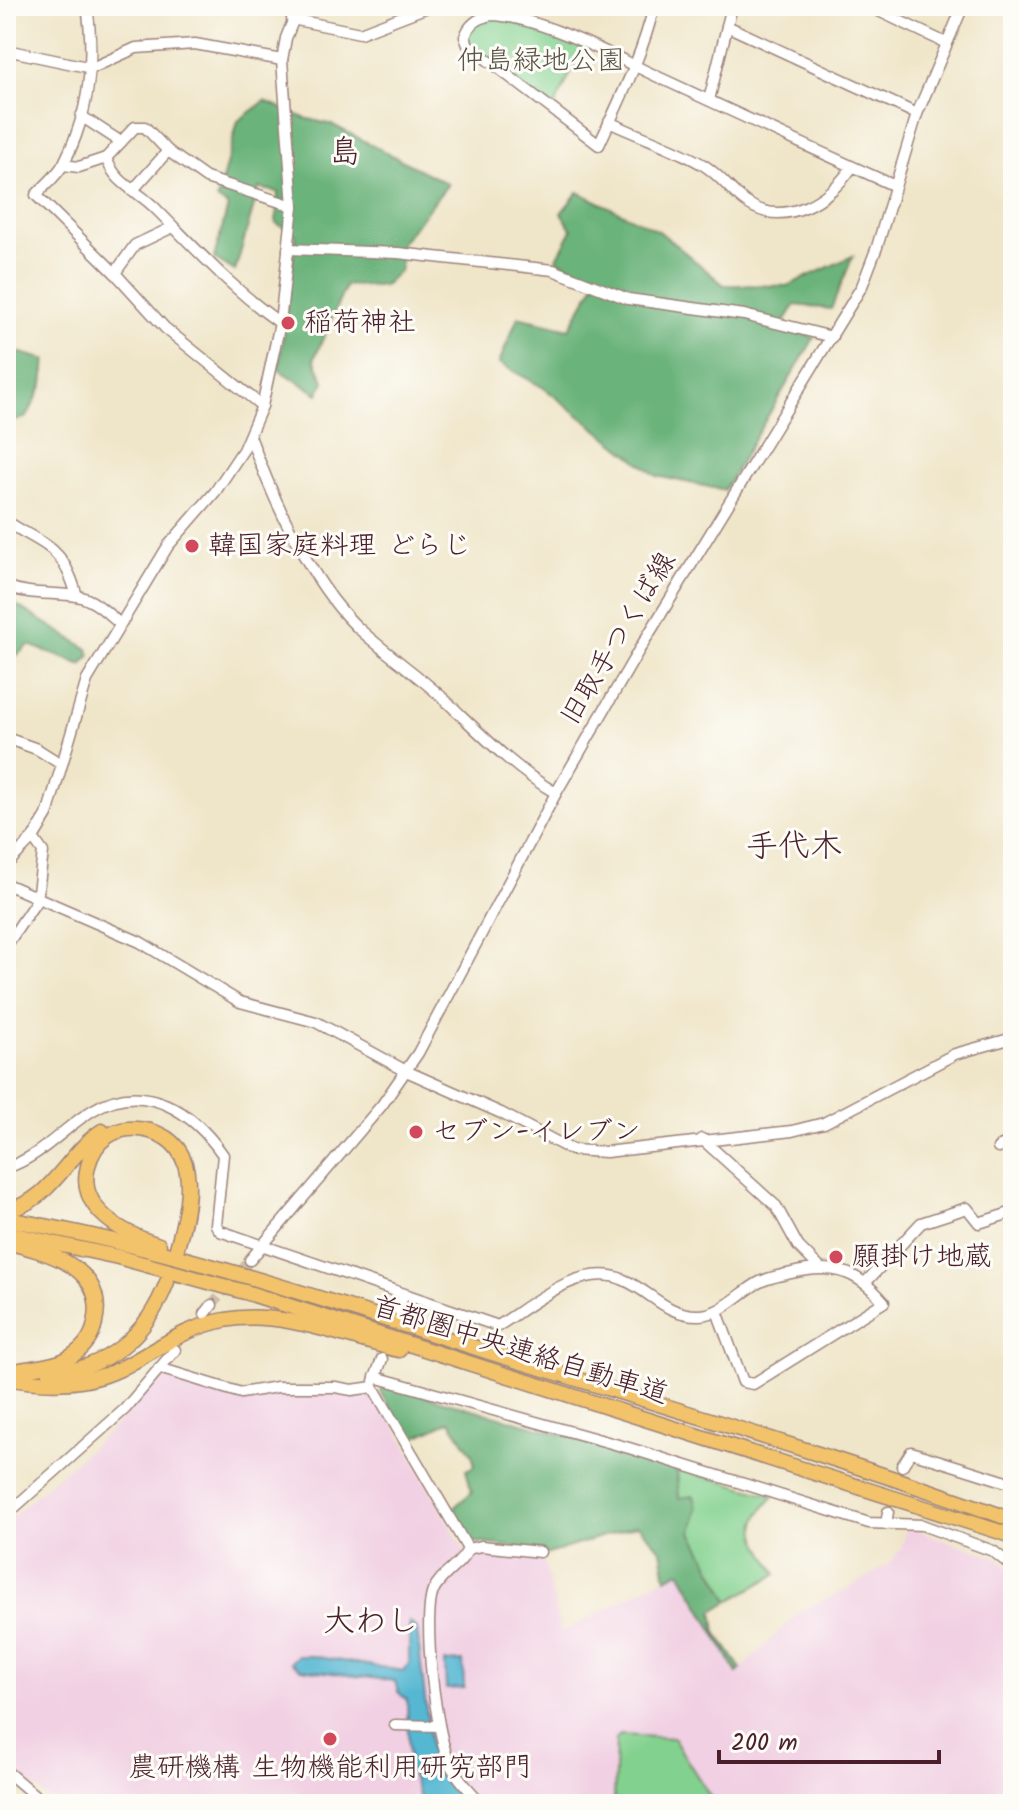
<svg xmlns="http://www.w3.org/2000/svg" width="1019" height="1810" font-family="Kalam,'Klee One',sans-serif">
	<rect width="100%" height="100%" fill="#fdfcf7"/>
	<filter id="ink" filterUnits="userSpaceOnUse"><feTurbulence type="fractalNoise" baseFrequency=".0125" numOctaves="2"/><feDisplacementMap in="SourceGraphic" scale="16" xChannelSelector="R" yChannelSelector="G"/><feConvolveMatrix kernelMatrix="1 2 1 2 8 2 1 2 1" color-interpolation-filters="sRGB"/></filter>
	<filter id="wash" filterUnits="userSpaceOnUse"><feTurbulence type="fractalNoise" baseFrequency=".006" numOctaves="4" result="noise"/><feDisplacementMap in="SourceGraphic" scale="32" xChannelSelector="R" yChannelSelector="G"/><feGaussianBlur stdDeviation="1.8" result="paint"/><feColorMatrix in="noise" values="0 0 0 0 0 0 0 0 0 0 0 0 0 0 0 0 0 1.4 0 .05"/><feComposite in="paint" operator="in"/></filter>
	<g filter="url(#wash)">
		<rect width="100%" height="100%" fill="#efe5c8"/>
		<!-- built -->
		<path fill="#f1d0e3" d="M166,1373L253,1398L276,1392L371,1393L379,1398L462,1547L472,1554L480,1549L543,1556L561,1632L680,1570L737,1673L800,1611L846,1590L890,1563L901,1549L907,1527L996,1557L1013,1572V1804H55L6,1764V1522L112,1429Z"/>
		<!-- green -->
		<g fill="#83d18f" stroke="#66785d" stroke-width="2">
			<path d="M491,15L585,43L553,110L468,45L467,29Z"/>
			<path d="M677,1468L774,1496C742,1529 757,1536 776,1574L729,1601L692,1532L694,1496L679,1499Z"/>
			<path d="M620,1735L673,1738L715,1804H614L616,1739Z"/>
		</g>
		<!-- forest -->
		<g fill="#6ab37a" stroke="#5a6952" stroke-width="2">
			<path d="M265,101L304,118L333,125L448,184L401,243L400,270L384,286L346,285L314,359L324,381L318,394L279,370L296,235L276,223L278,192L259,188L235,271L214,258L228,206L217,199L238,121Z"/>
			<path d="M578,192L659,231L724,285L787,286L853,256L831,309L795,305L783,325L814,338L724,490L657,476L544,388L499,363L518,317L569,329L598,278L556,260L572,230L561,213Z"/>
			<path d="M6,349L46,360L43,384L27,417L8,423Z"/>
			<path d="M6,599L88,649L90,656L82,665L29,645L6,664Z"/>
			<path d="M383,1387H394L675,1466L679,1498L694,1496L697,1508L692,1532L729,1601L713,1611L716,1632L741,1669L737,1673L680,1571L666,1578L661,1550L638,1525L545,1555L544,1551L467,1541L450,1511L472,1492L466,1470L475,1466L472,1454L450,1421L410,1440L381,1392Z"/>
		</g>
		<!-- water -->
		<g fill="#54b7d2" stroke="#4f6b7e" stroke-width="2">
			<path d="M409,1622L417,1629L431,1751L463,1804H421L409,1767L407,1700L398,1692L395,1681L301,1669L291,1662L297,1656H312L404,1671L409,1663Z"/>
			<path d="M463,1661L464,1688L446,1689L445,1662Z"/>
		</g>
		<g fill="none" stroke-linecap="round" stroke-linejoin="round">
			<!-- stream -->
			<path stroke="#54b7d2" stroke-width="2" d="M432,1755L438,1767"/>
		</g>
	</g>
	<g filter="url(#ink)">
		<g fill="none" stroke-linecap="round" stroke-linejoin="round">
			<!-- minor-tunnel -->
			<path stroke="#cebda9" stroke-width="10" stroke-dasharray="10 5" stroke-linecap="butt" d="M212,1305L250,1260"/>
			<!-- highway-tunnel -->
			<path stroke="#cebda9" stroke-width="14" stroke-dasharray="14 7" stroke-linecap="butt" d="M175,1283L184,1250"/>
			<defs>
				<g id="minor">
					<path d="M87,6C95,59 89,114 64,163C58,175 45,185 36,195L115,273L165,328L262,406"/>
					<path d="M654,6C643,54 620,99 599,145L468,45L465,37C469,24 478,18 491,15C538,16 612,55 656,76C736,113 815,150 895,186"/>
					<path d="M868,6L946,43"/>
					<path d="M292,19L360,33L430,6"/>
					<path d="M727,26L917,114"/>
					<path d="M6,50L92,68L136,48L195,44L282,60"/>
					<path d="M709,100L732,6"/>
					<path d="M81,116L121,142"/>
					<path d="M609,122C640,137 676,148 705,166C722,177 733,194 747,203C785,229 831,199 852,167"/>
					<path d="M168,151L145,127H135L106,158C116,185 138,190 157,210C197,250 233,290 280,323"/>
					<path d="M63,165L79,167L106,158"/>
					<path d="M132,191L168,151L206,178L293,206"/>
					<path d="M288,249L398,253L553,270L628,299L744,315L832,337"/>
					<path d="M115,273L135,245L173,227"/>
					<path d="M250,436C272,497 309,580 356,626C384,652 417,674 445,700C480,733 514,769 556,793"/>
					<path d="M6,521C47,548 62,544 77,596"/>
					<path d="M6,586C30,596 52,592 77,596C94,599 107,613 120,624"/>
					<path d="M6,738L37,749L61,764"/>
					<path d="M6,865L33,838L47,815L87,680L168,546L215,492L243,450L262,406L280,323L293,206L282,60L286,38L299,6"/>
					<path d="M6,884L140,942L240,1002L316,1022L406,1071L501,1113L572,1150L606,1152L792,1131L824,1123L955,1054L1013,1038"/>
					<path d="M6,946L37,900L43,852L33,838"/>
					<path d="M702,1139L776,1206L798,1246L820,1268"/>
					<path d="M998,1148L1013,1141"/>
					<path d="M6,1168C41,1157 63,1128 93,1110C145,1078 194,1113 223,1155L216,1225L220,1231L498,1326C533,1304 581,1261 624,1280C652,1292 666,1316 700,1315C722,1314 740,1293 758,1283C767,1278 778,1276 787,1274C830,1263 855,1268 884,1302L753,1384L743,1382L717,1311"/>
					<path d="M250,1260L382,1105L418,1053L556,793L639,650L862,286L877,247L917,114L963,6"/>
					<path d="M867,1281L921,1223L967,1208L979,1223L1013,1212"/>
					<path d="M398,1310L404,1294"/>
					<path d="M205,1314L212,1305"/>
					<path d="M159,1368L241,1393L277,1387H335L352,1390L373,1387"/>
					<path d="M375,1377L629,1448L869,1523L922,1525L993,1551L1013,1567"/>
					<path d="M374,1381L382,1359"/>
					<path d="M373,1387L468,1549C461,1566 441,1573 433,1591C422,1619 436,1739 451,1766C459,1780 471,1792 482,1804"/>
					<path d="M902,1466L911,1452L1013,1484"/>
					<path d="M6,1515L125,1409L175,1350"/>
					<path d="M886,1524L888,1512"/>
					<path d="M468,1549L481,1546L540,1552"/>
					<path d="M395,1725L439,1726"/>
					<path d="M6,1771L45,1804"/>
				</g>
				<g id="highway">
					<path d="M6,1210C51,1203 67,1153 102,1131"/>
					<path d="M6,1219C170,1247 331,1302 489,1352C664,1406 841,1458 1013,1520"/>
					<path d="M6,1233L118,1257L245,1292L1013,1536"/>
					<path d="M6,1242C47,1252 108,1267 95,1323C92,1340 80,1352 65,1360C50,1367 32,1367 16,1371"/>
					<path d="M159,1245C125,1234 76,1210 88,1166C91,1154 97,1143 108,1136C120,1128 136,1127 150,1131C204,1146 188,1209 177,1248"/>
					<path d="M50,1374C108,1369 147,1335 167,1282"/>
					<path d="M6,1378C44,1385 85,1386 120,1369C155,1351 185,1327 225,1320C280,1309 345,1337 399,1350"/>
				</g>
			</defs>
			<!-- minor casing -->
			<use href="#minor" stroke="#9c827a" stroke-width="13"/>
			<!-- highway casing -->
			<use href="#highway" stroke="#9c827a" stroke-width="17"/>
			<!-- minor -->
			<use href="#minor" stroke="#fff" stroke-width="10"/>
			<!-- highway -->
			<use href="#highway" stroke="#f2c36a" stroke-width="14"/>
		</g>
	</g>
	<!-- markers -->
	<g fill="#d1495b" stroke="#fdfcf7" stroke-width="3">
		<circle cx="288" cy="323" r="8"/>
		<circle cx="192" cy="546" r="8"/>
		<circle cx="416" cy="1132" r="8"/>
		<circle cx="836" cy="1257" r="8"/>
		<circle cx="330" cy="1739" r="8"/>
	</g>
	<g text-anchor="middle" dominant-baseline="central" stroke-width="6" stroke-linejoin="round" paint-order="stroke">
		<!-- park labels -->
		<g font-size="28" fill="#5b5449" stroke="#fdfcf7">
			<text x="541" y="61">仲島緑地公園</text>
		</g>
		<!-- poi labels -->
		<g font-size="28" fill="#4a1f2b" stroke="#fdfcf7" text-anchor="start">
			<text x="304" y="323">稲荷神社</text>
			<text x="208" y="546">韓国家庭料理 どらじ</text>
			<text x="432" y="1132">セブン-イレブン</text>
			<text x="852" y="1257">願掛け地蔵</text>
			<text x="330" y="1768" text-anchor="middle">農研機構 生物機能利用研究部門</text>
		</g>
		<!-- street labels -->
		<g font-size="28" fill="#4a1f2b" stroke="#fdfcf7">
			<text transform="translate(619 639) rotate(-59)">旧取手つくば線</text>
			<text transform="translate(520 1351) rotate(17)">首都圏中央連絡自動車道</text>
		</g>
		<!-- quarter labels -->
		<g font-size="32" fill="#4a1f2b" stroke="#fdfcf7">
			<text x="345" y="153">島</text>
			<text x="794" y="847">手代木</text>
			<text x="371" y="1622">大わし</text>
		</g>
	</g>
	<!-- margin -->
	<rect width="1019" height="1810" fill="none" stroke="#fdfcf7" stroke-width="32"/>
	<!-- scale -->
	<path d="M719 1750v12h220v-12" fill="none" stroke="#4a1f2b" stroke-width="4"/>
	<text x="731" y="1750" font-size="24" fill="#4a1f2b" stroke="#fdfcf7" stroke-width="6" paint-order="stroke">200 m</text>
</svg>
